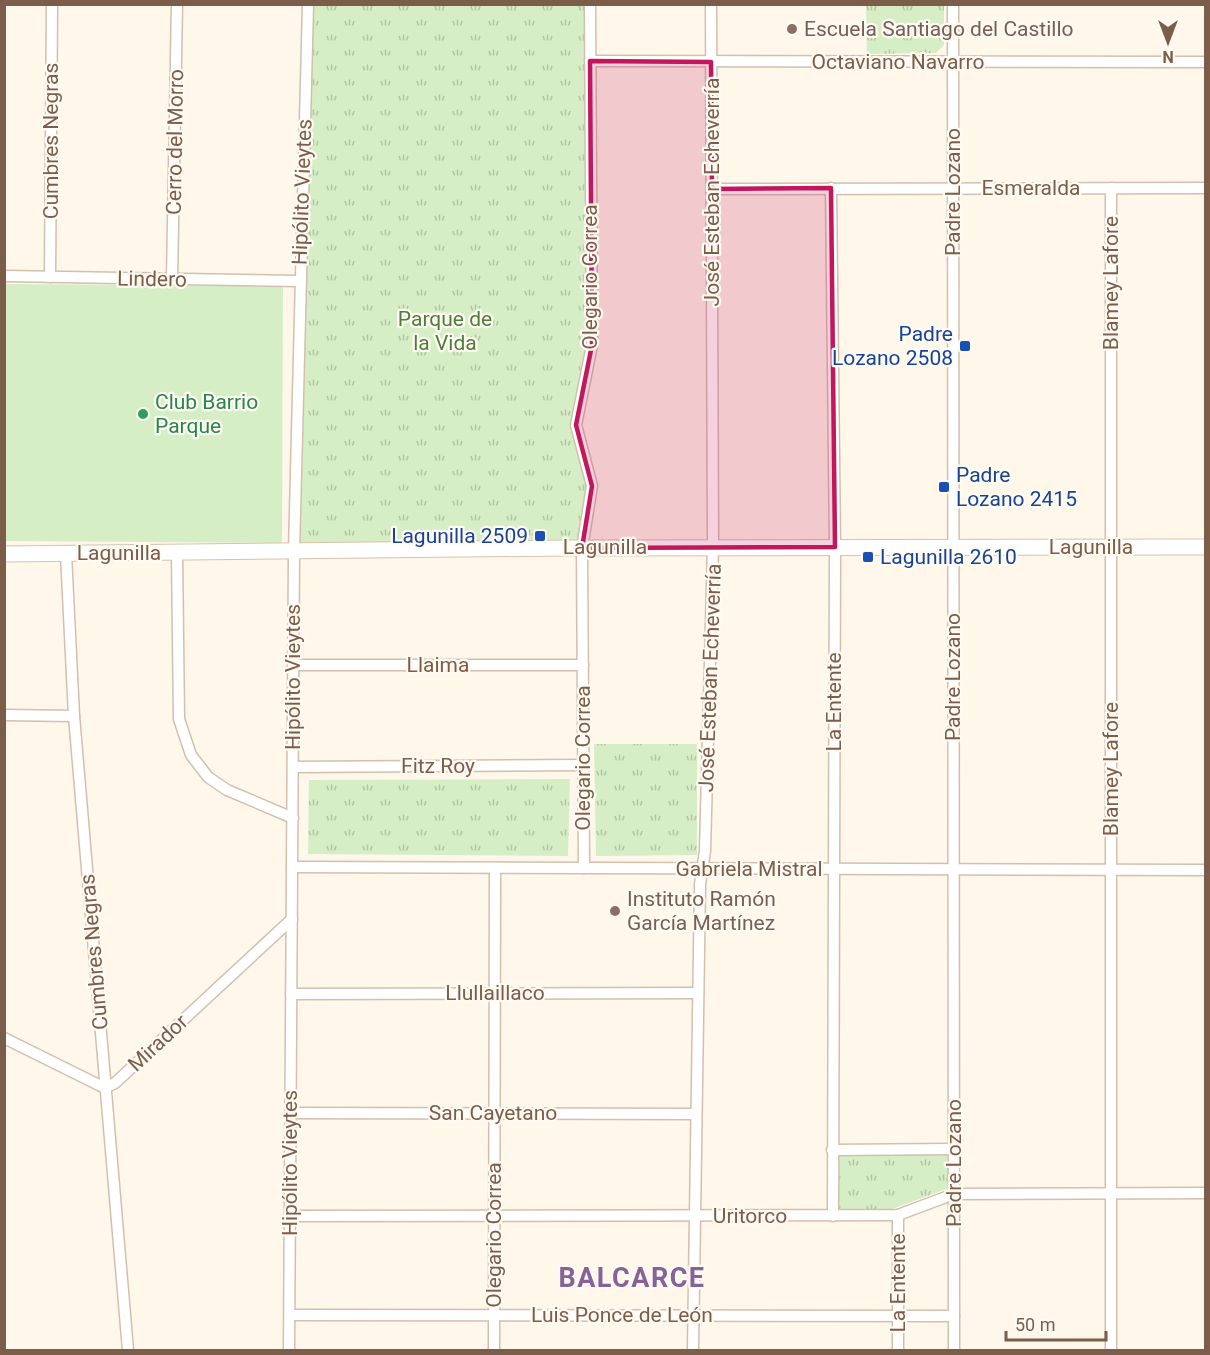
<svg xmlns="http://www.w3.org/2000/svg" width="1210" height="1355" font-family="Roboto,sans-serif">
	<defs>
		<pattern id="grass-tufts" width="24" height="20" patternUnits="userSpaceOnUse" patternTransform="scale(1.5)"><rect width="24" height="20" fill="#d6eec6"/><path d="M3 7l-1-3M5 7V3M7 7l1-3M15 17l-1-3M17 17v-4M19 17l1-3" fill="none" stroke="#b3c4a3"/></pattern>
	</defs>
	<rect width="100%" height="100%" fill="#fef7ea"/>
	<!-- grass -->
	<g fill="url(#grass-tufts)">
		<path d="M308,5H590L592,345L577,411L589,466L582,548L294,551Z"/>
		<path d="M866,5H944V45L936,53L867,54Z"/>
		<path d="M594,744H697V855L596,856Z"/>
		<path d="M570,779L568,856L308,854L309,780Z"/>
		<path d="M948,1154L949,1188L892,1209L838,1211L837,1155Z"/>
	</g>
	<!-- garden -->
	<path fill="#d6eec6" d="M5,284L283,286L282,543L5,541Z"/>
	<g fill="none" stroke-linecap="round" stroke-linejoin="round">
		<defs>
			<g id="street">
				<path d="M953,4L954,1350"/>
				<path d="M590,61L1206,62"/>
				<path d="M831,188L835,547L833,1216"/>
				<path d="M1111,188V1350"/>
				<path d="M712,189L1206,188"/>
				<path d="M4,276L299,281"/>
				<path d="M50,277L52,4"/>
				<path d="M172,279L177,4"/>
				<path d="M177,553L179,719L191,755L208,777L227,790L293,818"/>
				<path d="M66,554L74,716L128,1350"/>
				<path d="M293,665H583"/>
				<path d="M4,715L74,716"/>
				<path d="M293,767L583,765"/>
				<path d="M292,867L1206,870"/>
				<path d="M584,868L582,548L592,486L576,425L592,345L590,4"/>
				<path d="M291,994L698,993"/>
				<path d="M4,1038L105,1088L115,1083L292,919"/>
				<path d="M291,1113L695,1114"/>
				<path d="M832,1150L954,1149"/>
				<path d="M290,1216L898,1215L954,1194L1206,1193"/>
				<path d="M290,1315L954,1316"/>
				<path d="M289,1350L294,551L308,4"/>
				<path d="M494,1350L495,868"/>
				<path d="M693,1350L700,884L705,851L713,547L711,4"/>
				<path d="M898,1350V1215"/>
			</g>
			<path id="secondary" d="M4,554L567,548L1206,547"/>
		</defs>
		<!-- street casing -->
		<use href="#street" stroke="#d3bfae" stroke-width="13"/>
		<!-- secondary casing -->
		<use href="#secondary" stroke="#d8c1ad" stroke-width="17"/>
		<!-- street -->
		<use href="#street" stroke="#fff" stroke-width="10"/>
		<!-- secondary -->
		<use href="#secondary" stroke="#fff" stroke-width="15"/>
	</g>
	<!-- marked area -->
	<path fill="#c2185b" fill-opacity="0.2" stroke="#c2185b" stroke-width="4.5" stroke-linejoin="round" d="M590,61L711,62L712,189L831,188L835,547L582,548L592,486L576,425L592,345Z"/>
	<!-- markers -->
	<g fill="#8d6e63" stroke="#fffaf2" stroke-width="2">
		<circle cx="792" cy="29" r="6"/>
		<circle cx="615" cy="911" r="6"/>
	</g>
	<g fill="#1a4fb4" stroke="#fffaf2" stroke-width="2">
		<rect x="959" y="340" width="12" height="12" rx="3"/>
		<rect x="938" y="481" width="12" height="12" rx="3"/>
		<rect x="534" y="530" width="12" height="12" rx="3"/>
		<rect x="862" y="551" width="12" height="12" rx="3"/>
	</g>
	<circle fill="#2e9e5b" stroke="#fffaf2" stroke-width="2" cx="143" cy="414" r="6"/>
	<g text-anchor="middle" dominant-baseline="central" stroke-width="4.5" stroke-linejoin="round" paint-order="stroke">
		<!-- education labels -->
		<g font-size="21" fill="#785e54" stroke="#fffaf2" text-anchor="start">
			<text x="804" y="29">Escuela Santiago del Castillo</text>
			<text x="627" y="899">Instituto Ramón<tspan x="627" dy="24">García Martínez</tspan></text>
		</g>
		<!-- street labels -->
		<g font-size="21" fill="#7c5d4a" stroke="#fffaf2">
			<text x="898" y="62">Octaviano Navarro</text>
			<text transform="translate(51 141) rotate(-90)">Cumbres Negras</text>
			<text transform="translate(175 142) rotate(-89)">Cerro del Morro</text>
			<text x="1031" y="188">Esmeralda</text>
			<text transform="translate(302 192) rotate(-88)">Hipólito Vieytes</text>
			<text transform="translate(712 192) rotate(-90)">José Esteban Echeverría</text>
			<text transform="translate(953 192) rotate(-90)">Padre Lozano</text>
			<text transform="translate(590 277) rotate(-90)">Olegario Correa</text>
			<text transform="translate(152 279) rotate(1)">Lindero</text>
			<text transform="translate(1111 283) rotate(-90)">Blamey Lafore</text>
			<text x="605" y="547">Lagunilla</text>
			<text x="1091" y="547">Lagunilla</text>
			<text x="119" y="553">Lagunilla</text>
			<text x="438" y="665">Llaima</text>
			<text transform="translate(293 677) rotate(-90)">Hipólito Vieytes</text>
			<text transform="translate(953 677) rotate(-90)">Padre Lozano</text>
			<text transform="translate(710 678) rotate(-88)">José Esteban Echeverría</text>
			<text transform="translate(834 702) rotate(-90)">La Entente</text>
			<text transform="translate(583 758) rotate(-90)">Olegario Correa</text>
			<text x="438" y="766">Fitz Roy</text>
			<text transform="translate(1111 769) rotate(-90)">Blamey Lafore</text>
			<text x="749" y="869">Gabriela Mistral</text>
			<text transform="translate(94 952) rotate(-95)">Cumbres Negras</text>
			<text x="495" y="993">Llullaillaco</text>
			<text transform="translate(158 1043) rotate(-43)">Mirador</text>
			<text x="493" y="1113">San Cayetano</text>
			<text transform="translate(290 1163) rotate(-90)">Hipólito Vieytes</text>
			<text transform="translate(954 1163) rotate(-90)">Padre Lozano</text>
			<text x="750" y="1216">Uritorco</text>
			<text transform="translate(494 1235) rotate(-90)">Olegario Correa</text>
			<text transform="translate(898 1283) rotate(-90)">La Entente</text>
			<text x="622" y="1315">Luis Ponce de León</text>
		</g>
		<!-- park labels -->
		<g font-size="21" fill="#4f7d3e" stroke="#fffaf2">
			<text x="445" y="319">Parque de<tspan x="445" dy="24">la Vida</tspan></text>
		</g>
		<!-- transit labels -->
		<g font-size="21" fill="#164399" stroke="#fffaf2" text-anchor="end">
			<text x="953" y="334">Padre<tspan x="953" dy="24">Lozano 2508</tspan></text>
			<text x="956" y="475" text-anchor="start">Padre<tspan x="956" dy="24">Lozano 2415</tspan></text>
			<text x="528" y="536">Lagunilla 2509</text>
			<text x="880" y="557" text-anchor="start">Lagunilla 2610</text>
		</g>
		<!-- leisure labels -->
		<g font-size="21" fill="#27864d" stroke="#fffaf2" text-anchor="start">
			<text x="155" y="402">Club Barrio<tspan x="155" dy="24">Parque</tspan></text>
		</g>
		<!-- district labels -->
		<g font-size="27" font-weight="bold" letter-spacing="1.5" fill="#876298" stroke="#fffaf2">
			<text x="632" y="1278">BALCARCE</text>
		</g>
	</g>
	<!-- border -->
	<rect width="1210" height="1355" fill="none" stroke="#7c5d4a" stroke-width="12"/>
	<!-- north arrow -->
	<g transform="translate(1168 42) rotate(180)" stroke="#fffaf2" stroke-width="4.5" paint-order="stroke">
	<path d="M0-4.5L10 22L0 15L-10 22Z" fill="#7c5d4a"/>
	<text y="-9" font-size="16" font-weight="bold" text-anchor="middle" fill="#7c5d4a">N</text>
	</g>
	<!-- scale -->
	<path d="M1006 1331v9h100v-9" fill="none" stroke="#7c5d4a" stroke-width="3"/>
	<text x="1015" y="1331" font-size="18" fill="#7c5d4a" stroke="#fffaf2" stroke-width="4.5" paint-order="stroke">50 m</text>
</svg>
